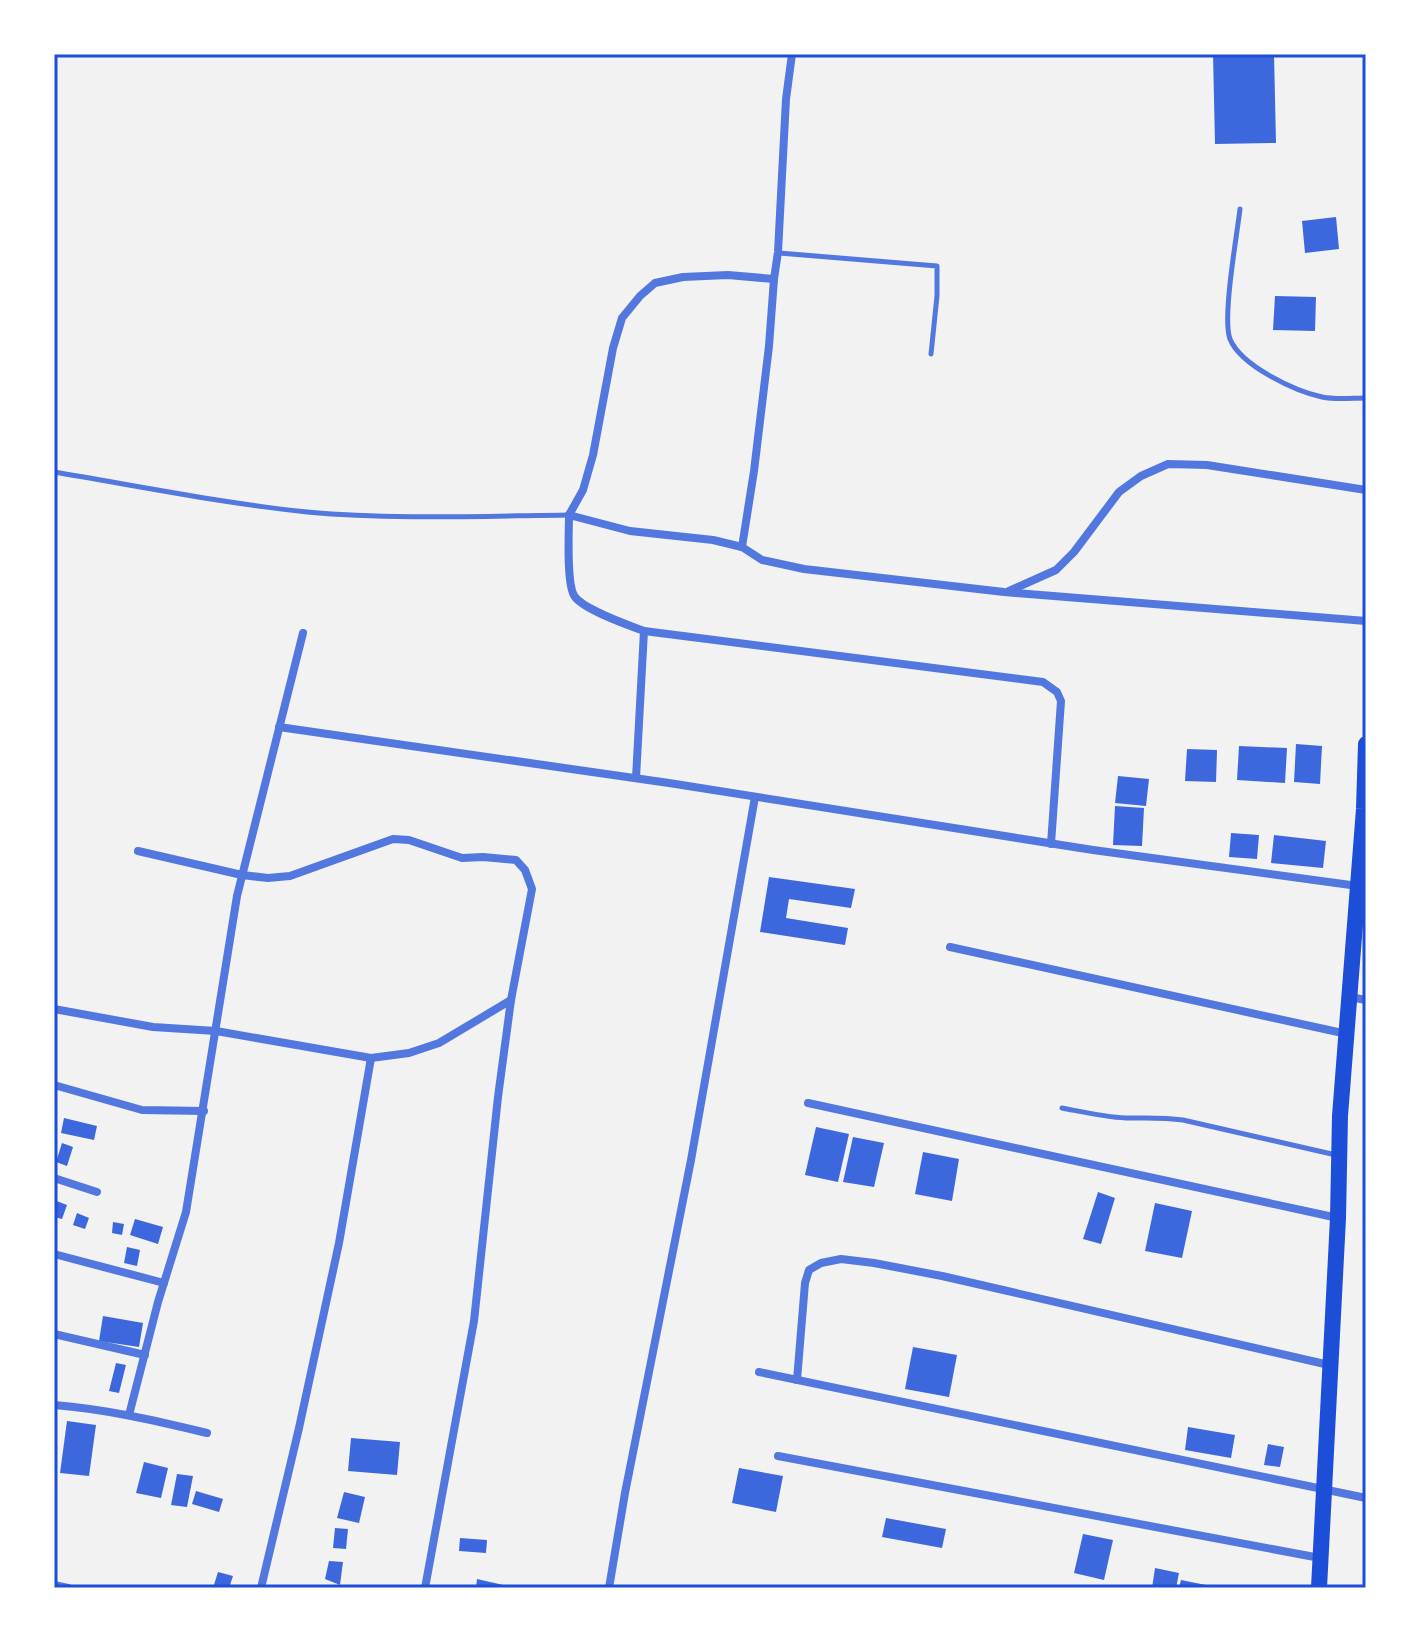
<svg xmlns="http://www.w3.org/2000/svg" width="1420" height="1642" font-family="Lato,sans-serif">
	<rect width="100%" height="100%" fill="#f2f2f2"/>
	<!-- building -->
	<g fill="#3d67dc">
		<path d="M1213,54H1274L1276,143L1215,144Z"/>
		<path d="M1336,217L1339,249L1305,253L1302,221Z"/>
		<path d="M1275,296L1316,297L1315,331L1273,330Z"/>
		<path d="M1296,744L1322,746L1320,784L1294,782Z"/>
		<path d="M1239,746L1287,748L1285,783L1237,780Z"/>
		<path d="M1187,749L1217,750L1216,782L1185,781Z"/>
		<path d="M1118,776L1149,779L1146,806L1115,803Z"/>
		<path d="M1115,806L1144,808L1142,846L1113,845Z"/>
		<path d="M1231,833L1259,835L1257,859L1229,857Z"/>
		<path d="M1274,835L1326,841L1323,868L1271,863Z"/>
		<path d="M769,877L855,889L851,908L789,899L786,918L848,928L845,945L760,932Z"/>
		<path d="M64,1118L97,1126L94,1140L61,1133Z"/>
		<path d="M816,1127L849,1134L838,1182L805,1175Z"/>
		<path d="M853,1137L884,1143L874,1187L843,1182Z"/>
		<path d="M62,1143L73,1147L67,1166L56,1162Z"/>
		<path d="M923,1152L959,1159L952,1201L915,1194Z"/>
		<path d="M1098,1192L1115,1198L1101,1244L1083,1239Z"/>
		<path d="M54,1200L67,1205L62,1219L54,1217Z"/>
		<path d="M1155,1203L1192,1211L1182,1258L1145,1251Z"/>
		<path d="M77,1213L89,1218L85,1229L73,1225Z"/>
		<path d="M135,1219L163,1227L158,1244L130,1235Z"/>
		<path d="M113,1222L124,1224L122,1235L112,1233Z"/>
		<path d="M127,1247L140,1250L137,1266L124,1263Z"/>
		<path d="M103,1316L143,1323L139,1347L99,1341Z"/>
		<path d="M913,1347L957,1355L949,1397L905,1389Z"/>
		<path d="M116,1363L126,1365L119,1393L109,1391Z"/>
		<path d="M67,1421L96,1425L89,1476L60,1473Z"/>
		<path d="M1188,1427L1235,1435L1231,1458L1185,1450Z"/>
		<path d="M351,1438L400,1442L397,1475L348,1471Z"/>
		<path d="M1268,1444L1284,1447L1280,1467L1264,1465Z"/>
		<path d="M144,1462L168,1468L161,1498L136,1493Z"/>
		<path d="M739,1468L783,1476L776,1512L732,1503Z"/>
		<path d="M177,1474L193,1476L187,1507L171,1505Z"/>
		<path d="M196,1491L223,1499L219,1512L192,1504Z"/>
		<path d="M344,1492L365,1497L359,1523L337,1518Z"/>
		<path d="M886,1518L946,1529L942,1548L882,1537Z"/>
		<path d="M335,1528L348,1529L346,1549L333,1548Z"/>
		<path d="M1083,1534L1113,1540L1104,1580L1074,1573Z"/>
		<path d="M460,1538L487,1540L486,1553L459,1551Z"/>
		<path d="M329,1561L343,1562L340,1585L325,1579Z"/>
		<path d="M1155,1568L1179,1573L1176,1588H1152Z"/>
		<path d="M218,1572L233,1576L229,1588H213Z"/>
		<path d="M477,1579L512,1587V1588H476Z"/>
		<path d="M1181,1580L1206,1585V1588H1179Z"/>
	</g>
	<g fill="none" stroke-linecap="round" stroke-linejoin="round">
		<!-- service -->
		<g stroke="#5277de" stroke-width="5">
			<path d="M1240,209C1237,235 1222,318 1230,339C1241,366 1295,391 1322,397C1336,400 1352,398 1366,398"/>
			<path d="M779,253L937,266V296L931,354"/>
			<path d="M54,472C138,486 222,503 307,512C394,520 482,516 569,515"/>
			<path d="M1062,1108C1083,1112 1104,1117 1126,1118C1145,1118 1163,1117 1183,1120L1336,1155"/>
		</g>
		<!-- minor -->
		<g stroke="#5277de" stroke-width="8">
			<path d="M569,515L583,490L593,455L613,348L622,318L640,296L655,283L683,277L728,275L774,279"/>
			<path d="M742,547L754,471L769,346L774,279L778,252L786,99L792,54"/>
			<path d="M1009,591L1056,570L1074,552L1119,492L1141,476L1168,464L1207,465L1366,490"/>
			<path d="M279,727L669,783L1093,850L1358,886"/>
			<path d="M636,778L644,631"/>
			<path d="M1051,844L1061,701L1057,692L1043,682L644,631C628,625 585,610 575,597C566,586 569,531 569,515L630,531L713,540L742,547L762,560L804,569L1004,592L1366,621"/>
			<path d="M138,851L242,875L268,878L290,876L393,839L409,840L462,858L483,857L516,860L525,870L532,889L511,1000L498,1097L474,1321L425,1588"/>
			<path d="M950,947L1347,1034"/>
			<path d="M1350,997L1366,1000"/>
			<path d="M54,1009L153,1027L216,1031L371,1058L409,1053L439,1043L511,1000"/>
			<path d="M54,1085L142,1110L204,1111"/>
			<path d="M808,1103L1338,1218"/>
			<path d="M54,1178L97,1192"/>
			<path d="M54,1254L164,1283"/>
			<path d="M54,1334L145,1355"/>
			<path d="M759,1372L1366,1498"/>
			<path d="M797,1380L805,1283L809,1270L821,1263L841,1259L874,1263L942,1276L1329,1365"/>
			<path d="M54,1405C106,1409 157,1421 207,1433"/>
			<path d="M129,1415L158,1302L186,1212L237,896L303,633"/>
			<path d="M778,1456L1320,1558"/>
			<path d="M54,1585L68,1588"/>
			<path d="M261,1588L299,1428L339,1243L371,1058"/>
			<path d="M609,1588L625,1493L691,1160L755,797"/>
		</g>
		<!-- primary -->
		<path stroke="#1d4ed8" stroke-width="16" d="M1319,1588L1338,1218L1340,1116L1364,809L1366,744"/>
	</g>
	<!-- border -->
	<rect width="1420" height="1642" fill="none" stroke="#ffffff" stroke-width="112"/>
	<rect x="56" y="56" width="1308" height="1530" fill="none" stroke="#1d4ed8" stroke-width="3"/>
</svg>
